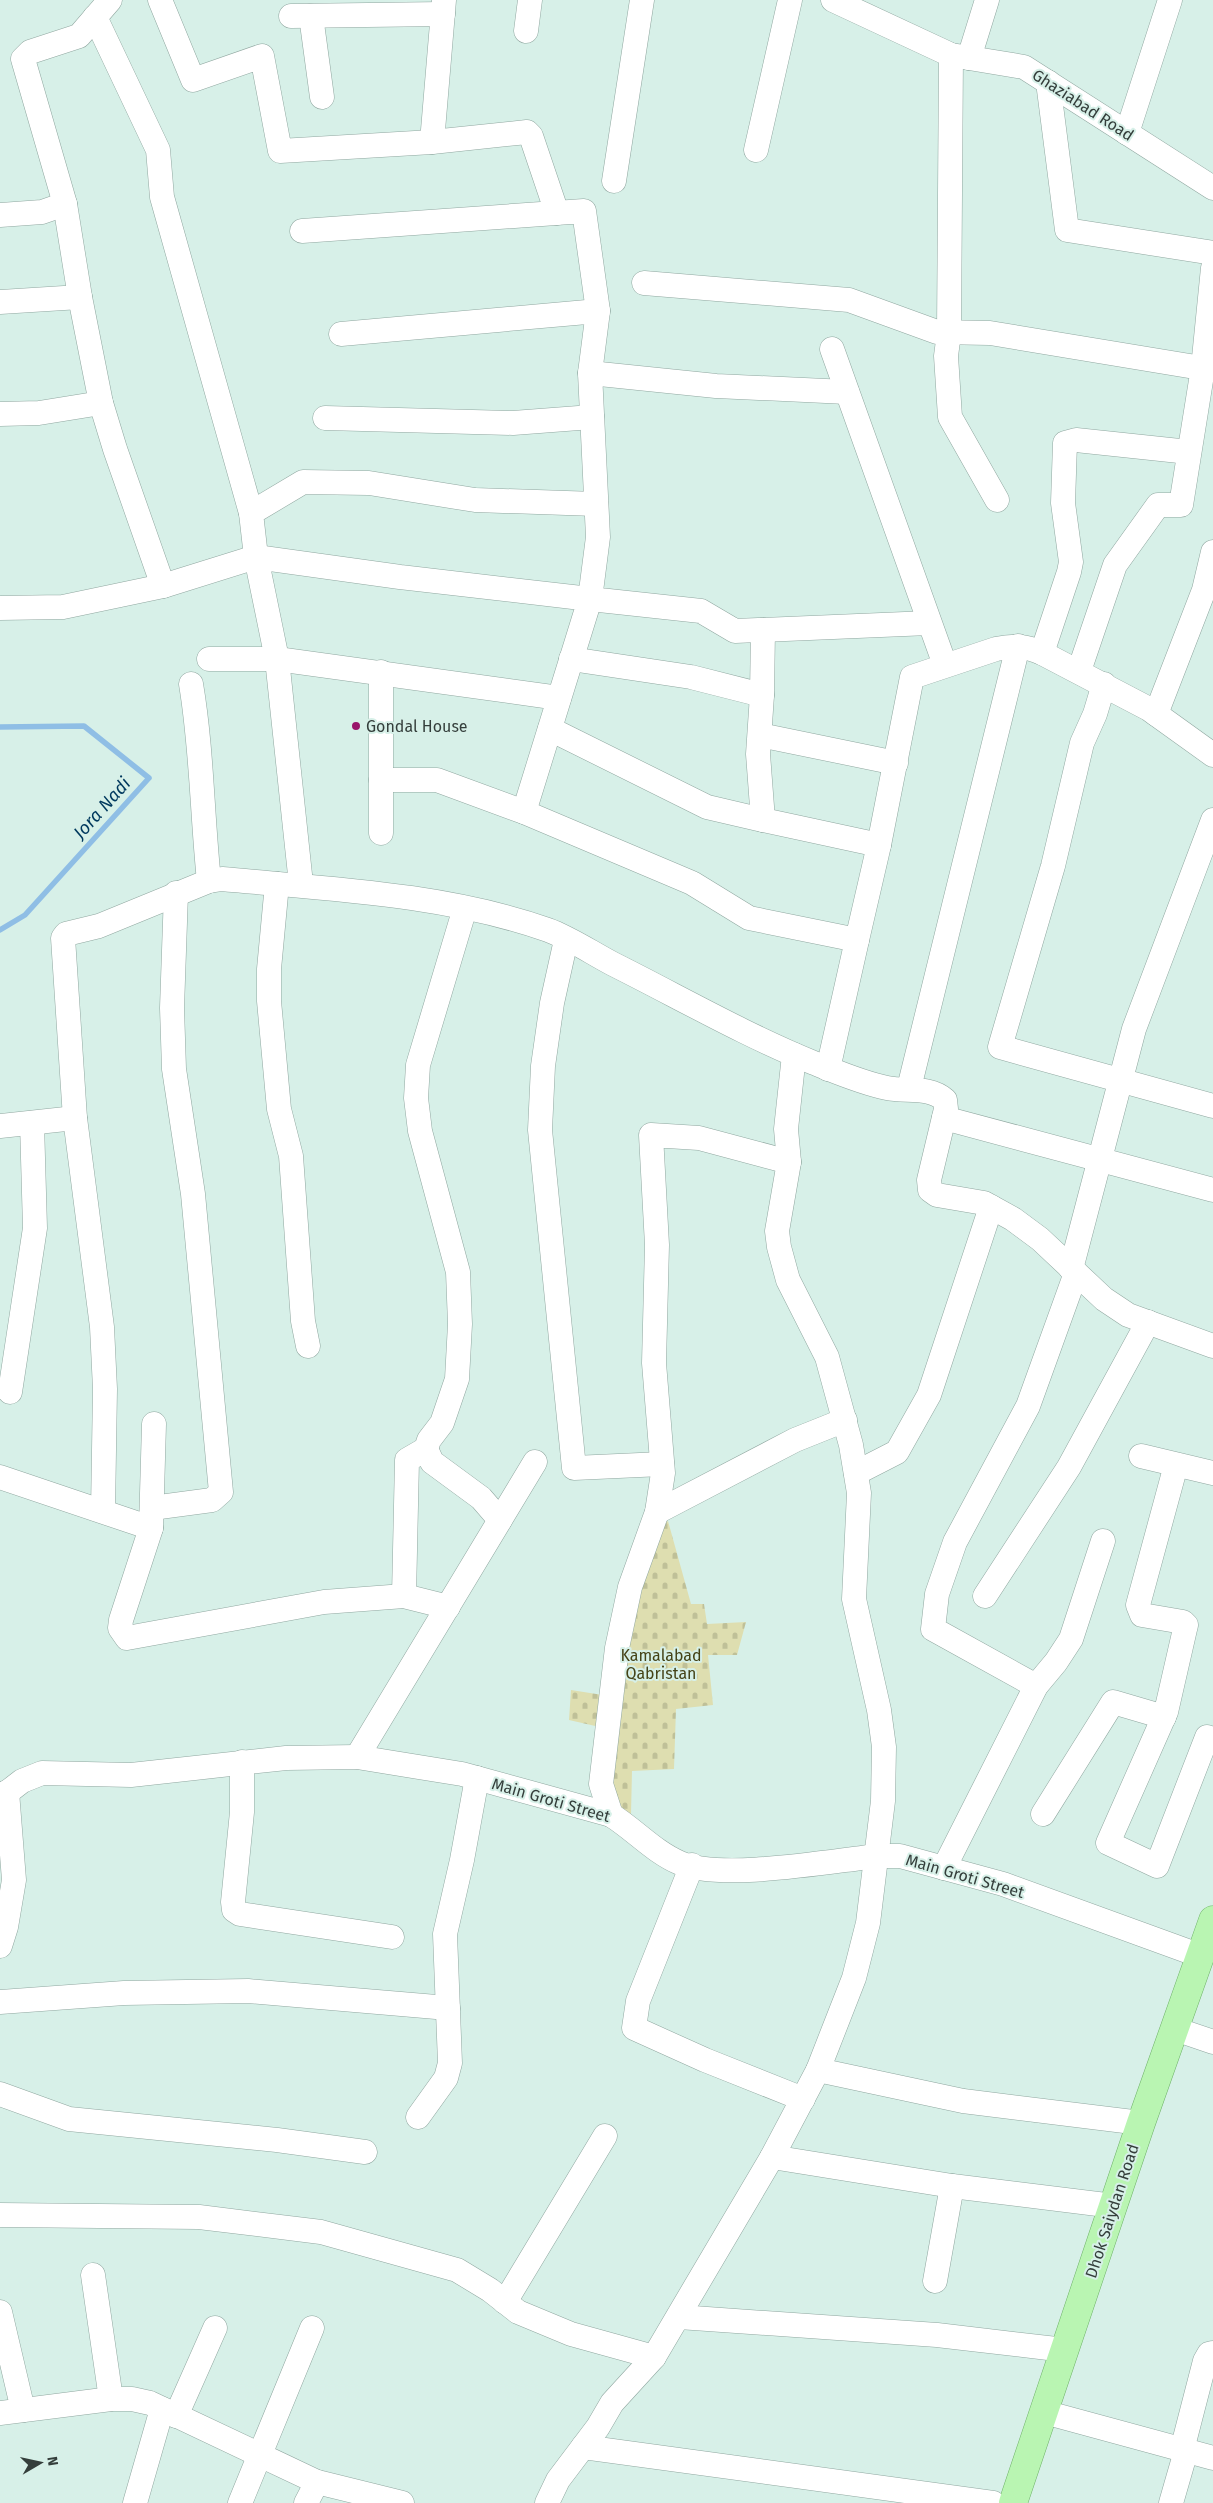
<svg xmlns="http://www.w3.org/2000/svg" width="1213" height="2503" font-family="'Fira Sans',sans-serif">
	<defs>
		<pattern id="cemetery-stones" width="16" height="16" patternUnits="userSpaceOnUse" patternTransform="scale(1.25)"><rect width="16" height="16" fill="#dedeb0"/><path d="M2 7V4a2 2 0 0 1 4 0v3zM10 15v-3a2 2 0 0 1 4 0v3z" fill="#bfc098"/></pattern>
	</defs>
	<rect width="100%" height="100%" fill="#d7f0e8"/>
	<!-- cemetery -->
	<path fill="url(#cemetery-stones)" d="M668,1521L691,1604H704L707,1624L746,1622L737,1655H708L713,1705L676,1709L674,1769L632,1771L631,1814L607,1806L604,1728L569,1720L571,1690L609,1696L654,1527Z"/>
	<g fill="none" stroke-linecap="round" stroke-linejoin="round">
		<!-- stream -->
		<path stroke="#8fbee5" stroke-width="5.5" d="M0,727L84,726L149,778L25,915L0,930"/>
		<defs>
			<g id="minor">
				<path d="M110,0L79,36L30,52L23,59L65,204L80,297L101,403L115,449L163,586"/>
				<path d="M160,0L193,80L262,56L280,151L432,142L527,132L531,136L557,213"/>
				<path d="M833,0L951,55L1024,67L1213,188"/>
				<path d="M291,16L443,14"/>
				<path d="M311,16L322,97"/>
				<path d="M95,17L158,150L162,197L251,513"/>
				<path d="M526,31L530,0"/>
				<path d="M951,55L949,333L946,356L950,417L997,500"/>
				<path d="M969,58L987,0"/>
				<path d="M1048,82L1067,230L1213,253"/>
				<path d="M1127,133L1170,0"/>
				<path d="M432,142L444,0"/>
				<path d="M756,150L790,0"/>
				<path d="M614,181L642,0"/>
				<path d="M0,215L42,212L65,204"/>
				<path d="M302,231L584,211L598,311"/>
				<path d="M644,283L849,300L937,332L990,333L1213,370"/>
				<path d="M0,302L80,297"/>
				<path d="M341,334L598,311L590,373"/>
				<path d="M832,349L945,665"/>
				<path d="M847,392L716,386L590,373L598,537L590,599L701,611L735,631L929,623"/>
				<path d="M0,414L39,413L101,403"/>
				<path d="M325,418L513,423L592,417"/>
				<path d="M0,608L63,607L163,586L256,557L251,513L303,482L369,483L475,500L596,504"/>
				<path d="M1042,653L1069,572L1071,562L1063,503L1065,443L1076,440L1189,452"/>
				<path d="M209,659H277L559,698"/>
				<path d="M571,659L691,677L762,695L763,630"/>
				<path d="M1079,671L1115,565L1158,505H1181L1203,368L1213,268"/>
				<path d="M381,672V833"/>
				<path d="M191,684C202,749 202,815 209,881"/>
				<path d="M1104,684L1095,714L1082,743L1053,866L1000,1047L1213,1106"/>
				<path d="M762,695L758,754L763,820L879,845L857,940"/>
				<path d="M1156,714L1204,590L1213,552"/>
				<path d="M550,729L707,807L763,820"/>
				<path d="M760,735L896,763"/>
				<path d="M381,780H437L524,812"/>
				<path d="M879,845L912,677L996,649C1014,645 1026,646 1042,653L1149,709L1213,755"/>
				<path d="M277,884L269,969V1001L279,1109L291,1156L303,1321L308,1346"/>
				<path d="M301,884L277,659L256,557L400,577L590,599L524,812L692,883L749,918L857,940L828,1069"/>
				<path d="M566,940L552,1003L543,1066L540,1130L574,1468L662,1464"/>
				<path d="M909,1088L1018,646"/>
				<path d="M944,1118L1213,1190"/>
				<path d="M0,1126L75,1118"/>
				<path d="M1071,1269L1134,1029L1213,820"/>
				<path d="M10,1392L35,1228L32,1123"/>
				<path d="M154,1424L151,1528L121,1620L120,1628L127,1638L324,1602L404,1596L448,1607"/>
				<path d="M426,1449L432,1462L481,1498L500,1520"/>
				<path d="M1141,1456L1213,1473"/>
				<path d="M1176,1465L1138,1605L1142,1615L1183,1622L1186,1625L1185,1629L1166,1712L1108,1843L1157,1866L1207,1737"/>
				<path d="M856,1473L897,1452L929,1395L991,1207"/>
				<path d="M0,1477L151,1528"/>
				<path d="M152,1508L212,1500L221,1492L193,1194L174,1069L172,1008L176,893"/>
				<path d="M103,1511L105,1389L102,1327L75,1118L63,938L66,934L99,926L209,881L222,879C329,889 446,894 548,930C570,938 592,953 613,964C679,997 745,1035 814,1063C837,1072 862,1083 887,1088C907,1092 929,1086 945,1100L946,1109L929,1180L930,1190L937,1195L984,1203L1013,1219L1040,1239L1104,1299L1128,1315L1213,1346"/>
				<path d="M657,1512L795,1440L845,1420"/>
				<path d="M404,1596L407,1460L426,1449L429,1440L442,1423L457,1379L460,1324L458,1272L420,1131L416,1098L418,1065L465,908"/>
				<path d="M985,1596L1069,1467L1148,1322"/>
				<path d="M1036,1686L933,1629L937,1594L955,1542L1028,1406L1076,1273"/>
				<path d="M357,1757L535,1462"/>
				<path d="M242,1762V1812L233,1902L234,1910L240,1914L392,1937"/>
				<path d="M0,1798L22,1781L42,1773L131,1775L286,1758L357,1757L462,1774L611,1815C635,1830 654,1852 680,1863C722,1881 830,1861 878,1856H900L1003,1884L1201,1956"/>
				<path d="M1043,1814L1113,1702L1164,1717"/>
				<path d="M611,1815L601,1784L617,1648L630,1587L657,1512L663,1473L654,1363L657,1245L651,1135L699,1138L789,1162"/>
				<path d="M692,1865L638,2001L634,2028L705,2060L803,2099"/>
				<path d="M944,1868L1036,1686L1056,1662L1071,1639L1103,1541"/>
				<path d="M0,1946L6,1927L14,1880L7,1792"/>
				<path d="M0,2002L124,1993L248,1991L448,2008"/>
				<path d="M1175,2029L1213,2042"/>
				<path d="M818,2070L963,2101L1141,2123"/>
				<path d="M0,2094L69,2119L277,2140L365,2152"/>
				<path d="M418,2117L446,2078L450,2063L445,1934L462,1860L477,1778"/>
				<path d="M772,2157L952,2186L1114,2206"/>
				<path d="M0,2215L199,2217L321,2232L457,2270L490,2290L518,2312L571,2334L654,2357"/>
				<path d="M93,2275L111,2399"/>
				<path d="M935,2281L952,2186"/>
				<path d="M505,2302L605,2136"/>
				<path d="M0,2312L23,2410"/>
				<path d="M679,2317L937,2335L1065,2350"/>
				<path d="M1044,2412L1213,2458"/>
				<path d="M0,2413L111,2399H132L150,2403L317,2482L402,2503"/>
				<path d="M176,2416L215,2328"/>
				<path d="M583,2447L993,2503"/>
				<path d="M1182,2450L1205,2361L1209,2354L1213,2353"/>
				<path d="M135,2503L162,2409"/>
				<path d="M240,2503L312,2328"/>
				<path d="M306,2503L317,2482"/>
				<path d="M547,2503L558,2480L598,2427L612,2403L654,2357L772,2157L818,2070L854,1978L868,1923L883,1801L884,1747L879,1710L854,1599L859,1493L851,1445L827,1357L788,1280L779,1247L777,1231L789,1162L786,1129L794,1055"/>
				<path d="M1171,2503L1186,2451"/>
			</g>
			<path id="major" d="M1013,2503L1141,2123L1213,1920"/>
		</defs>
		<!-- minor casing -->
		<use href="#minor" stroke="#90a7a0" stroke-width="25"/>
		<!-- major casing -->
		<use href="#major" stroke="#6db167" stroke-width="29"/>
		<!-- minor -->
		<use href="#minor" stroke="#fff" stroke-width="24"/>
		<!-- major -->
		<use href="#major" stroke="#b9f5b2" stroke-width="28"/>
	</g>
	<!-- markers -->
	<circle fill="#99156a" stroke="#d7f0e8" stroke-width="2" cx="356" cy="726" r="5"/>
	<g text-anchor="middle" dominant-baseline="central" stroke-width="4" stroke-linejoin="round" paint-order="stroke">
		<!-- street labels -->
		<g font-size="16" fill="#343e3b" stroke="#d7f0e8">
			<text transform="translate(1083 105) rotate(33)">Ghaziabad Road</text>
			<text transform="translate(551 1800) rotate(16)">Main Groti Street</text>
			<text transform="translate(965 1876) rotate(16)">Main Groti Street</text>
			<text transform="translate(1112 2211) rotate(-72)">Dhok Saiydan Road</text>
		</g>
		<!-- poi labels -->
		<g font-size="16" fill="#343e3b" stroke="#d7f0e8" text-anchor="start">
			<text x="366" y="726">Gondal House</text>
		</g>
		<!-- park labels -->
		<g font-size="16" fill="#454317" stroke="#d7f0e8">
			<text x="661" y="1655">Kamalabad<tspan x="661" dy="18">Qabristan</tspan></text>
		</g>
		<!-- water labels -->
		<g font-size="18" font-style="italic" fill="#00395e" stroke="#d7f0e8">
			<text transform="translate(102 808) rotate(-48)">Jora Nadi</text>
		</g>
	</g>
	<!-- north arrow -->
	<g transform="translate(40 2463) rotate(81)" stroke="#d7f0e8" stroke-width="4" paint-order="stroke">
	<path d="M0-4L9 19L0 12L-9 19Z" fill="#343e3b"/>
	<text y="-8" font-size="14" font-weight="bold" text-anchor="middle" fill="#343e3b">N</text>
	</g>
</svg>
